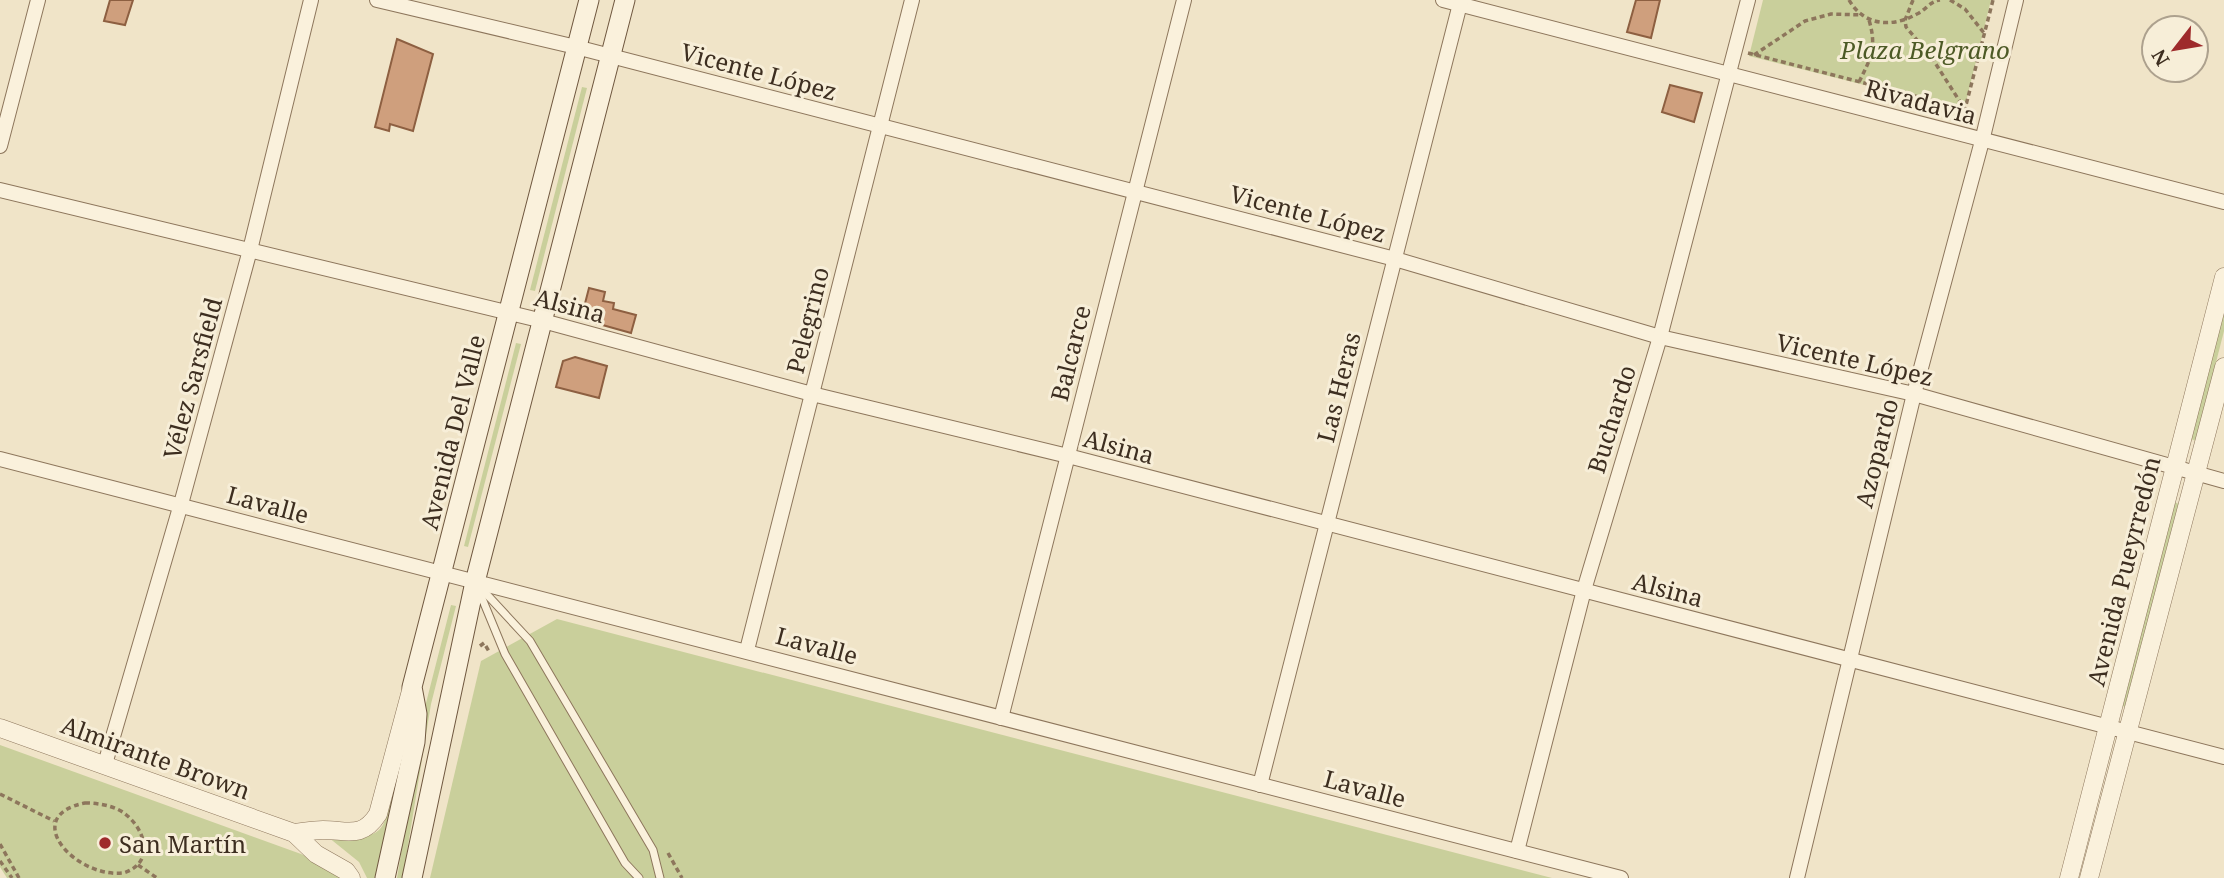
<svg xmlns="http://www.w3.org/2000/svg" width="2224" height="878" font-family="'Noto Serif',serif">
	<rect width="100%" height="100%" fill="#f0e4c8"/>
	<!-- green -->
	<g fill="#c9cf9b">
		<path d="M1763,0H1991L1964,110L1749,56Z"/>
		<path d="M582,87L587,88L535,291L530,290Z"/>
		<path d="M2224,312V331L2196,441L2191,439Z"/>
		<path d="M516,343L521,344L468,547L464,546Z"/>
		<path d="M2174,502L2179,504L2127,707L2122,706Z"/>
		<path d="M451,605L456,606L431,704L404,870L402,878H397L426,703Z"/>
		<path d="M557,619L1552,878H430L481,661Z"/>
		<path d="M0,745L301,854L339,872L343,878H7L0,867Z"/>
		<path d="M396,779L400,781L379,878H367L359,862L328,837C389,838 381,836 396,779Z"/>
	</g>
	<!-- building -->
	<g fill="#cf9f7d" stroke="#8d5f41" stroke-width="2">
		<path d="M110,0H133L125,25L104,21Z"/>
		<path d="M1636,0H1660L1651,38L1627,32Z"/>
		<path d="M397,39L433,54L413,131L390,124L389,131L375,127Z"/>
		<path d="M1670,85L1702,93L1694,122L1662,112Z"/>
		<path d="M589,288L605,292L603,301L614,303L613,309L636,315L631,333L581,319Z"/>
		<path d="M575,357L607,366L599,398L556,387L563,361Z"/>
	</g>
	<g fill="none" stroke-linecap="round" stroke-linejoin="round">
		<defs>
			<g id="service">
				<path d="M479,586L530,641L653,850L660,878"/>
				<path d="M479,591L505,654L625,863L639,878"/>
			</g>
			<g id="minor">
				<path d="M377,0L576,47L1395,259L1660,337L1914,394L2224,481"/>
				<path d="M1443,0L2224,202"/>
				<path d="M0,146L38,0"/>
				<path d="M0,190L543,321L812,394L1068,456L2224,757"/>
				<path d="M0,459L1621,878"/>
				<path d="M747,650L912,0"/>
				<path d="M1001,718L1184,0"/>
				<path d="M105,764L181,504L250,250L311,0"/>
				<path d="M1260,785L1461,0"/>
				<path d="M1517,851L1584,590L1660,337L1748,0"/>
				<path d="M1797,878L1914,394L1982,141L2016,0"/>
			</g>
			<g id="tertiary">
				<path d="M0,728L294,833L316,854L346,871L351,878"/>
				<path d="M294,833C304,832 313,830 323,830C348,830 362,839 378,814L412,687"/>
				<path d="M2069,878L2224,277"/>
				<path d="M2089,878L2224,367"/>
			</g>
			<g id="secondary">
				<path d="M385,878L415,742L417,714L412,687L589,0"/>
				<path d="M412,878L475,582L625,0"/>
			</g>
		</defs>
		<!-- service casing -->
		<use href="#service" stroke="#8d765c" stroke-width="9"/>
		<!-- minor casing -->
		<use href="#minor" stroke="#8d765c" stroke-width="16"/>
		<!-- tertiary casing -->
		<use href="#tertiary" stroke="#8d765c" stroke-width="19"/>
		<!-- secondary casing -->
		<use href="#secondary" stroke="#6f573f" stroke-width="21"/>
		<!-- path -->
		<g stroke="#8d765c" stroke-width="3.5" stroke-dasharray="5 3.5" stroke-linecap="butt">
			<path d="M1849,0C1864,26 1892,28 1917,14C1926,10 1930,1 1940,0"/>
			<path d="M1913,0L1905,20L1906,27L1932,58L1964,108"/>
			<path d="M1950,0L1965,9L1984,33"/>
			<path d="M1748,53L1965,109L1993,0"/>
			<path d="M1754,55L1805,21L1831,14L1863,15"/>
			<path d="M1859,82C1871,58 1877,47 1869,20"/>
			<path d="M480,646L484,643L490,653"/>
			<path d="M0,794L54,821"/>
			<path d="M85,803C97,803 110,805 121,811C145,826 157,863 123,873C75,878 19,816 85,803Z"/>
			<path d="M0,844L19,878"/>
			<path d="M668,853L682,878"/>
			<path d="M0,861L12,878"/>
			<path d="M138,865L157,878"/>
		</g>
		<!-- service -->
		<use href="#service" stroke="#faf1dc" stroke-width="7"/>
		<!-- minor -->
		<use href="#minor" stroke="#faf1dc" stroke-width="14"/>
		<!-- tertiary -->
		<use href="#tertiary" stroke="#faf1dc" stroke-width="18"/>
		<!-- secondary -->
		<use href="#secondary" stroke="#faf1dc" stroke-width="19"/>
	</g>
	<!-- markers -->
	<circle fill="#9e2a2b" stroke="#f7eed8" stroke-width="2.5" cx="105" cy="843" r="7"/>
	<g text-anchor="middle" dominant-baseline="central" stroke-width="6" stroke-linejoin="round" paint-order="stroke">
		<!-- park labels -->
		<g font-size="24" font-style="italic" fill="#4d5a26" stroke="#f7eed8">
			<text x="1925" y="49">Plaza Belgrano</text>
		</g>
		<!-- street labels -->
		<g font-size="24" fill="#3d2e20" stroke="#f7eed8">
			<text transform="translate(759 71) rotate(15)">Vicente López</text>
			<text transform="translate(1921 101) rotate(15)">Rivadavia</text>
			<text transform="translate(1308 213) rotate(15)">Vicente López</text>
			<text transform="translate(570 305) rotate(15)">Alsina</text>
			<text transform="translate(807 320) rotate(-76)">Pelegrino</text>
			<text transform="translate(1070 353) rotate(-76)">Balcarce</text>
			<text transform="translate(1855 359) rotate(13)">Vicente López</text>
			<text transform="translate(192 378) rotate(-75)">Vélez Sarsfield</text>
			<text transform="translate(1338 387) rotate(-76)">Las Heras</text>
			<text transform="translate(1611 419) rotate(-73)">Buchardo</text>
			<text transform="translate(452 432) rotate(-76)">Avenida Del Valle</text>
			<text transform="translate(1119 446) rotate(15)">Alsina</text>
			<text transform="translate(1876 453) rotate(-76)">Azopardo</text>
			<text transform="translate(268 504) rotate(15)">Lavalle</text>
			<text transform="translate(2123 571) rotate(-76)">Avenida Pueyrredón</text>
			<text transform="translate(1668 589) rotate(15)">Alsina</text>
			<text transform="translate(817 645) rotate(15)">Lavalle</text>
			<text transform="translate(156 757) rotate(20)">Almirante Brown</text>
			<text transform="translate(1365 788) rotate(15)">Lavalle</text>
		</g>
		<!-- poi labels -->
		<g font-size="24" fill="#3d2e20" stroke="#f7eed8" text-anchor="start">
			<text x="119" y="843">San Martín</text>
		</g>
	</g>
	<!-- north arrow -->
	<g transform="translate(2175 49) rotate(239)"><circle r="33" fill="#f7eed8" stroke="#ada18e" stroke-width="2"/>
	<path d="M0-5L12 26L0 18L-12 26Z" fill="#9e2a2b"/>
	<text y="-10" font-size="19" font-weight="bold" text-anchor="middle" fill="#3d2e20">N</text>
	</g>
</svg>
